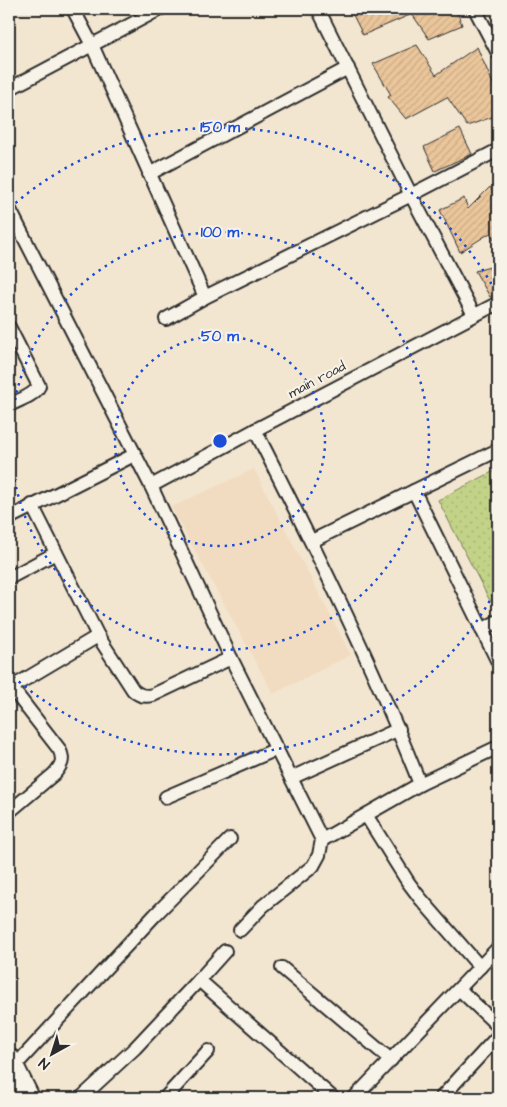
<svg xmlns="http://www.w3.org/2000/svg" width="507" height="1107" font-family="'Architects Daughter',sans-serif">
	<defs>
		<pattern id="grass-dots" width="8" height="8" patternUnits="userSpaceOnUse" patternTransform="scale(1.25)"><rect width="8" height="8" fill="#c2d387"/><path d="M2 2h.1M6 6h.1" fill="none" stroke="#a7b575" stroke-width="1.8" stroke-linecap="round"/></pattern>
		<pattern id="building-hatch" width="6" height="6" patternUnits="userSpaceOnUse" patternTransform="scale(1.25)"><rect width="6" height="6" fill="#ebc69b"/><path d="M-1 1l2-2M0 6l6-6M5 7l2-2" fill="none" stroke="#caaa86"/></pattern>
	</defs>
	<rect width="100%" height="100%" fill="#f3e6d1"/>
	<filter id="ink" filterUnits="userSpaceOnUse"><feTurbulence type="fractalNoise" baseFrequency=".02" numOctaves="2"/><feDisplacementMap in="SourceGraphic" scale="10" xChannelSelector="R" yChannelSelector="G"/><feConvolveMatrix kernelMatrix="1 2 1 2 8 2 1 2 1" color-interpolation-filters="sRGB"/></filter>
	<g filter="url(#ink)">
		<!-- built -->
		<path fill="#f1dcc1" d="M254,469L351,655L273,694L171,507Z"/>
		<!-- grass -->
		<path fill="url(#grass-dots)" stroke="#767f59" d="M498,469V597L490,601L438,500Z"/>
		<!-- building -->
		<g fill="url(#building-hatch)" stroke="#2b2b2b">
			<path d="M350,9H456L462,25L429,39L412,14L363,35Z"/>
			<path d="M417,45L436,75L477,47L495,88L498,86V115L467,126L447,97L406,119L388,97L391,95L373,64Z"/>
			<path d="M460,129L472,154L435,171L424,147Z"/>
			<path d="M490,187L498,201V245L490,233L460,252L440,210L464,198L468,209Z"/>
			<path d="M498,265V292L490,297L475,271Z"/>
		</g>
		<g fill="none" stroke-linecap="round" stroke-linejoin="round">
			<defs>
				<g id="street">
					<path d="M73,9L92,45L205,297"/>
					<path d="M318,9L411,195L474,315"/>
					<path d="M475,9L498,53"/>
					<path d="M9,89L160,9"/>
					<path d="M149,174L348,68"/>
					<path d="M9,208L151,486L231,658L322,840L319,855L313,866L263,906L240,930"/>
					<path d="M166,319L205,297L411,195L498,150"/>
					<path d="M9,327L39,386C34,396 19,400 9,405"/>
					<path d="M255,430C314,546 372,663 420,784"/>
					<path d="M498,450L414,491L498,662"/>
					<path d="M151,486L255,430L498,303"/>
					<path d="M32,505L98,636L133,690C139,696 145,697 153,695L231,658"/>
					<path d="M9,518L134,455"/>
					<path d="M312,541L414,491"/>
					<path d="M9,578L56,553"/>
					<path d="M482,630L498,621"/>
					<path d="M9,689L98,636"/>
					<path d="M291,778L399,729"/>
					<path d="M166,797L277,749"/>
					<path d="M9,812L54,774C61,766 65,760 59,749L11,687"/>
					<path d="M366,815L408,882L420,898L480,967"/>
					<path d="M322,840L420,784L498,747"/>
					<path d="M282,968L391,1060"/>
					<path d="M199,980L333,1098"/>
					<path d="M459,989L498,1026"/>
					<path d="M13,1068L155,915L230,839"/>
					<path d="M81,1098L135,1048L199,980L225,951"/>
					<path d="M165,1098L208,1051"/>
					<path d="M354,1098L498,948"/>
					<path d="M441,1098L498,1036"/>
				</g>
				<path id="highway" d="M9,1060L28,1098"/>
			</defs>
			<!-- street casing -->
			<use href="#street" stroke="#2b2b2b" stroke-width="16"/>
			<!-- highway casing -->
			<use href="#highway" stroke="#2b2b2b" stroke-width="26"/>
			<!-- street -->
			<use href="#street" stroke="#f7f3e8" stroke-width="12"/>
			<!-- highway -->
			<use href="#highway" stroke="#f7f3e8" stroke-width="22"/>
		</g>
	</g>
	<!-- distance rings -->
	<g fill="none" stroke="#1d4ed8" stroke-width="2.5" stroke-dasharray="2.5 5">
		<circle cx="220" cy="441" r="105"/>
		<circle cx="220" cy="441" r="209"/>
		<path d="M497 588A314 314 0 0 1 10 674M10 208A314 314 0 0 1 497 294"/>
	</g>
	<g text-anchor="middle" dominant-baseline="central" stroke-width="4" stroke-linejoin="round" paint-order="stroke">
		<!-- street labels -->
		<g font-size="14" fill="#2b2b2b" stroke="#f7f3e8">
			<text transform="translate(317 380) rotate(-28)">main road</text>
		</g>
	</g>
	<circle cx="220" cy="441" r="8" fill="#1d4ed8" stroke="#f7f3e8" stroke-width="2.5"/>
	<g font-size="15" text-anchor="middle" font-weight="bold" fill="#1d4ed8" stroke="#f7f3e8" stroke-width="4" stroke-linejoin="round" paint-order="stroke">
		<text x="220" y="132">150 m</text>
		<text x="220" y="237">100 m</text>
		<text x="220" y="341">50 m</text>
	</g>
	<!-- margin -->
	<rect width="507" height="1107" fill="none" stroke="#f7f3e8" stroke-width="30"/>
	<rect x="15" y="15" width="477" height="1077" fill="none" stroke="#2b2b2b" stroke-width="2" filter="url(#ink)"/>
	<!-- north arrow -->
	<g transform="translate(52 1054) rotate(219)" stroke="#f7f3e8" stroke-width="4" paint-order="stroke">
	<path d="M0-4L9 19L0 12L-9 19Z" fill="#2b2b2b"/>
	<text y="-8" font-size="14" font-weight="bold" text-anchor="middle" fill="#2b2b2b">N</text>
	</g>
</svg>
